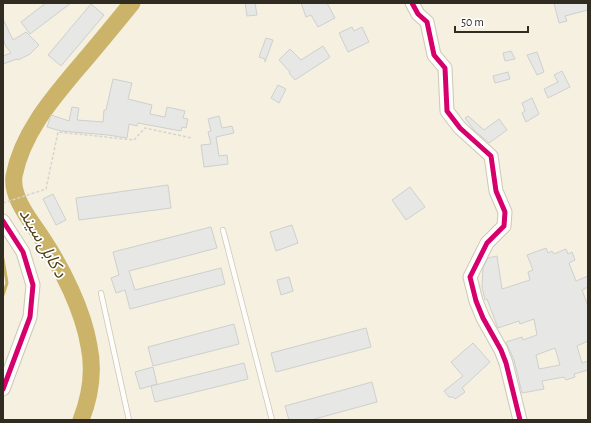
<svg xmlns="http://www.w3.org/2000/svg" width="591" height="423" font-family="'Alegreya Sans','Noto Sans Arabic',sans-serif">
	<rect width="100%" height="100%" fill="#f5f0e0"/>
	<g fill="none" stroke-linecap="round" stroke-linejoin="round">
		<!-- stream -->
		<path stroke="#cbb36a" stroke-width="3" d="M3,259L7,283L3,295"/>
		<!-- river -->
		<path stroke="#cbb36a" stroke-width="17" d="M81,420C90,397 94,370 89,346C83,310 62,268 42,238C31,221 11,198 14,176C22,134 51,100 78,68C96,47 114,25 132,3"/>
	</g>
	<!-- building -->
	<g fill="#e7e8e6" stroke="#ced0cd" fill-rule="evenodd">
		<path d="M46,3H71L30,34L21,22Z"/>
		<path d="M245,3H255L257,15L247,16Z"/>
		<path d="M301,3H327L335,18L318,27L311,15L306,17Z"/>
		<path d="M554,3H588V10L565,16L567,21L559,23Z"/>
		<path d="M91,4L104,15L61,66L48,55Z"/>
		<path d="M3,19L13,40L26,32L39,45L30,54L18,60L17,59L3,64V56L11,53L5,45L3,37Z"/>
		<path d="M352,27L354,31L362,27L369,42L348,52L339,33Z"/>
		<path d="M266,38L273,40L265,62V59L259,57Z"/>
		<path d="M323,46L330,57L295,80L289,73L290,72L279,60L290,49L301,60Z"/>
		<path d="M511,51L515,59L505,61L503,53Z"/>
		<path d="M537,52L544,72L537,75L527,55Z"/>
		<path d="M562,71L570,87L548,98L544,89L558,82L554,75Z"/>
		<path d="M508,72L510,79L495,83L493,76Z"/>
		<path d="M113,79L132,83L128,99L152,105L150,114L165,117L167,107L185,111L183,118L188,119L186,128L182,127L181,131L138,123L137,126L129,124L127,138L108,135L61,131L47,127L51,115L69,121L72,107L79,108L77,120L103,122L104,110H106Z"/>
		<path d="M278,85L286,89L279,103L271,98Z"/>
		<path d="M532,98L539,114L526,122L522,113L525,111L522,103Z"/>
		<path d="M219,116L222,128L232,126L234,133L216,137L219,156L227,155L228,164L204,167L201,145L211,144L208,132L211,131L208,119Z"/>
		<path d="M468,116L484,130L499,119L507,130L489,143L474,130L465,118Z"/>
		<path d="M168,185L171,208L79,220L76,198Z"/>
		<path d="M410,187L425,207L406,220L392,200Z"/>
		<path d="M53,194L66,220L56,225L43,199Z"/>
		<path d="M292,225L298,243L276,251L270,232Z"/>
		<path d="M211,227L217,248L129,271L135,290L221,268L225,284L130,309L125,290L116,293L111,278L119,275L113,252Z"/>
		<path d="M546,248L548,253L552,251L554,254L566,249L568,254L572,252L575,260L569,263L576,281L588,276V287L582,290L588,306V341L577,346L582,363L588,361V370L574,374L575,377L566,380L564,377L542,381L544,389L522,393L514,360L506,342L522,337L523,340L537,335L534,319L520,324L519,321L498,328L487,299L485,300L482,287L483,268L488,258L497,256L502,289L530,280L528,272L533,270L527,255ZM555,348L560,365L539,369L536,355Z"/>
		<path d="M289,277L293,291L281,295L277,280Z"/>
		<path d="M234,324L239,344L153,366L148,347Z"/>
		<path d="M366,328L371,347L276,372L271,353Z"/>
		<path d="M473,343L490,362L462,388L465,392L455,399L453,397H449L444,391L463,376L451,362Z"/>
		<path d="M244,363L248,379L155,402L151,386Z"/>
		<path d="M153,367L157,384L140,389L135,372Z"/>
		<path d="M372,382L377,402L311,420H289L285,406Z"/>
	</g>
	<g fill="none" stroke-linecap="round" stroke-linejoin="round">
		<defs>
			<g id="lane">
				<path d="M223,230L272,420"/>
				<path d="M101,293L129,420"/>
			</g>
			<g id="secondary">
				<path d="M412,3L418,14L427,22L434,55L445,68L447,111L460,128L491,156L496,191L505,212L504,226L487,243L470,277L476,301L483,318L501,350L506,363L520,420"/>
				<path d="M3,221L23,252L33,285L30,317L3,389"/>
			</g>
		</defs>
		<!-- lane casing -->
		<use href="#lane" stroke="#cbc7bb" stroke-width="6"/>
		<!-- secondary casing -->
		<use href="#secondary" stroke="#cbc7bb" stroke-width="15"/>
		<!-- path -->
		<path stroke="#d6d4cf" stroke-width="1.5" stroke-dasharray="3 2" stroke-linecap="butt" d="M3,203L46,189L58,132L134,140L145,128L192,138"/>
		<!-- lane -->
		<use href="#lane" stroke="#fefdfa" stroke-width="4.5"/>
		<!-- secondary -->
		<use href="#secondary" stroke="#fefdfa" stroke-width="13"/>
		<defs>
			<g id="cycleway">
				<path d="M412,3L418,14L427,22L434,55L445,68L447,111L460,128L491,156L496,191L505,212L504,226L487,243L470,277L476,301L483,318L501,350L506,363L520,420"/>
				<path d="M3,221L23,252L33,285L30,317L3,389"/>
			</g>
		</defs>
		<!-- cycleway casing -->
		<use href="#cycleway" stroke="#fff" stroke-width="8"/>
		<!-- cycleway -->
		<use href="#cycleway" stroke="#d6006c" stroke-width="5"/>
	</g>
	<g text-anchor="middle" dominant-baseline="central" stroke-width="3.5" stroke-linejoin="round" paint-order="stroke">
		<!-- water labels -->
		<g font-size="17" font-style="italic" fill="#50421b" stroke="#fff">
			<text transform="translate(43 243) rotate(60)">د کابل سيند</text>
		</g>
	</g>
	<!-- border -->
	<rect width="591" height="423" fill="none" stroke="#302c21" stroke-width="8"/>
	<!-- scale -->
	<path d="M455 26v6h73v-6" fill="none" stroke="#302c21" stroke-width="2"/>
	<text x="461" y="26" font-size="12" fill="#302c21" stroke="#ffffff" stroke-width="3" paint-order="stroke">50 m</text>
</svg>
